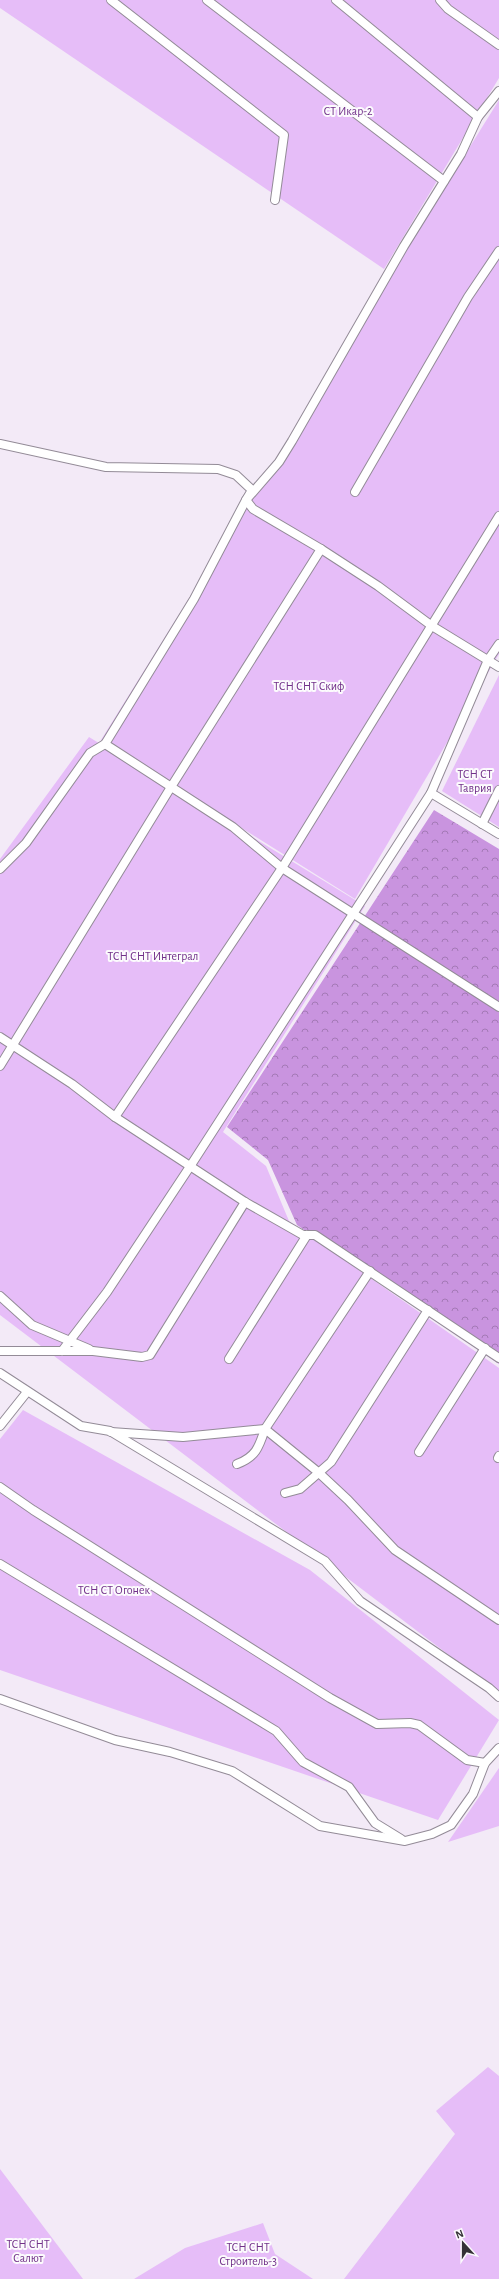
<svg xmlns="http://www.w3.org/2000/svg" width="499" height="2279" font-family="'Alegreya Sans',sans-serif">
	<defs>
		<pattern id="forest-crowns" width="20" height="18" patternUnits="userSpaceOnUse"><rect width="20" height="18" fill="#c994df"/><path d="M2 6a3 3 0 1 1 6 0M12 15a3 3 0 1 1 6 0" fill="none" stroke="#a479b6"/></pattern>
	</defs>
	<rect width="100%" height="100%" fill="#f3eaf7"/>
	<!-- green -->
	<g fill="#e6bdf8">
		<path d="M0,0H499V78L384,269L0,8Z"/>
		<path d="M499,100V654L355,899L101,740Z"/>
		<path d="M499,675V827L442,791Z"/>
		<path d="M89,737L365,906L223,1132L266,1166L289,1221L499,1368V1693L0,1315V859Z"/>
		<path d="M23,1410L310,1570L499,1720L438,1820L0,1670V1439Z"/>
		<path d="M499,1768V1826L448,1842Z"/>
		<path d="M488,2067L499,2076V2279H344L455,2134L436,2111Z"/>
		<path d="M0,2169L83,2279H0Z"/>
		<path d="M263,2223L275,2254L313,2279H134L185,2248Z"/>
	</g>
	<!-- forest -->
	<path fill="url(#forest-crowns)" d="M434,810L499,849V1364L297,1225L268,1160L227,1127Z"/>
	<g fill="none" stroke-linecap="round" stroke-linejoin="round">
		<defs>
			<g id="street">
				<path d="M111,0L284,135L275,200"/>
				<path d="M207,0L444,181"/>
				<path d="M336,0L478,117"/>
				<path d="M440,0L448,9L499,45"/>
				<path d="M0,444L106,467L218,469L236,475L252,490L246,500L253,509L321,549L378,586L432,626L499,667"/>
				<path d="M355,492L468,297L499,251"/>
				<path d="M105,744L233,827L282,868L499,1007"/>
				<path d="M431,793L499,834"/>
				<path d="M482,824L499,790"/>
				<path d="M0,869L26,843L90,753L105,744L194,599L246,500L279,462L292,441L404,246L461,154L478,117L499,91"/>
				<path d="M0,1037L72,1084L115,1117L245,1202L303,1235H315L499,1358"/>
				<path d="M0,1066L171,787L321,549"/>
				<path d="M115,1117L282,868L499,516"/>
				<path d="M0,1296L32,1325L89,1349"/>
				<path d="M0,1351H93L142,1357L150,1355L245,1202"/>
				<path d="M62,1351L107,1292L191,1165L431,793L488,660L499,644"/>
				<path d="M229,1359L307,1235"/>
				<path d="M0,1373L81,1426L110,1431L325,1561L360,1601L489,1688L499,1697"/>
				<path d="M0,1426L27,1392"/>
				<path d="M111,1432L183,1437L265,1429L318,1472L348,1500L395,1550L499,1620"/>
				<path d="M419,1452L485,1348"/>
				<path d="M498,1458L499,1456"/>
				<path d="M237,1464C256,1457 259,1447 265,1429L370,1271"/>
				<path d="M0,1487L33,1510L330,1698L377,1724L410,1723L419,1725L467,1760L485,1763"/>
				<path d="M285,1493L300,1489L331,1462L428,1310"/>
				<path d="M0,1564L276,1731L303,1762L349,1787L375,1823L401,1839"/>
				<path d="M0,1699L115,1740L170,1752L232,1771L320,1826L405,1841L432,1834L451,1825L473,1794L485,1763L499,1748"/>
			</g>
		</defs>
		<!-- street casing -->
		<use href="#street" stroke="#938b97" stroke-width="10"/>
		<!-- street -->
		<use href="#street" stroke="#fff" stroke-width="8"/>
	</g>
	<g text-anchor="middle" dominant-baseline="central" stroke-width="4" stroke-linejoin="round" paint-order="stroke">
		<!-- park labels -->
		<g font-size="12" fill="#713089" stroke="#fcfbfd">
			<text x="348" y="111">СТ Икар-2</text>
			<text x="309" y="686">ТСН СНТ Скиф</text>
			<text x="475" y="774">ТСН СТ<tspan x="475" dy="14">Таврия</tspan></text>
			<text x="153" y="956">ТСН СНТ Интеграл</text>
			<text x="114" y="1590">ТСН СТ Огонек</text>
			<text x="28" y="2244">ТСН СНТ<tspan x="28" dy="14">Салют</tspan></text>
			<text x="248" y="2247">ТСН СНТ<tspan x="248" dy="14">Строитель-3</tspan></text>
		</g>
	</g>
	<!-- north arrow -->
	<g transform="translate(463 2243) rotate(339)" stroke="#fcfbfd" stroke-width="3" paint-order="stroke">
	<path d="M0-3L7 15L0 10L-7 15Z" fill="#353237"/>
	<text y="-6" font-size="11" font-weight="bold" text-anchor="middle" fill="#353237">N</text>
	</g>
</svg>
